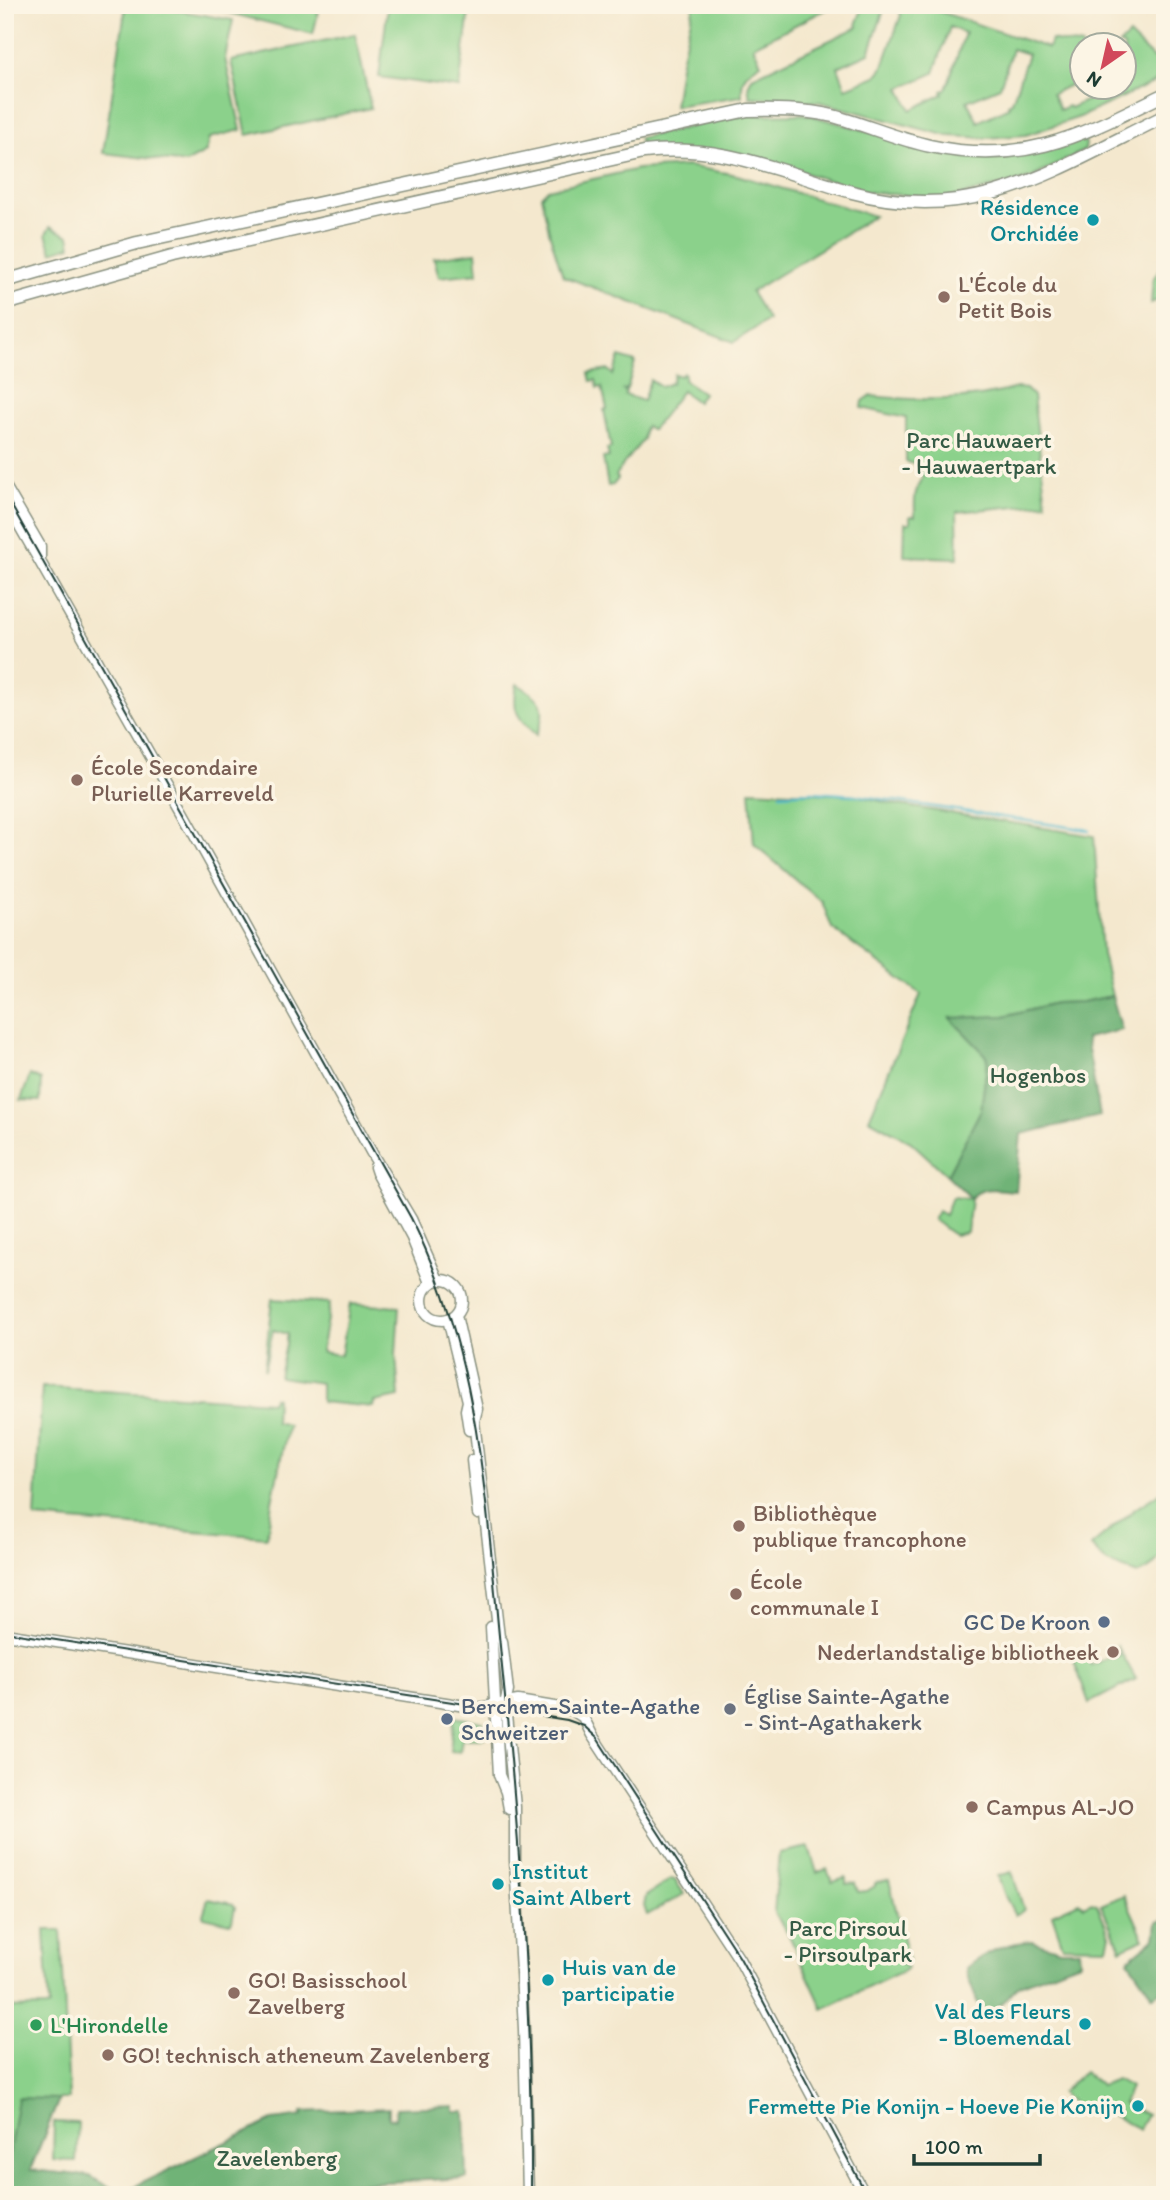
<svg xmlns="http://www.w3.org/2000/svg" width="1170" height="2200" font-family="Itim,sans-serif">
	<rect width="100%" height="100%" fill="#fcf5e5"/>
	<filter id="ink" filterUnits="userSpaceOnUse"><feTurbulence type="fractalNoise" baseFrequency=".0143" numOctaves="2"/><feDisplacementMap in="SourceGraphic" scale="14" xChannelSelector="R" yChannelSelector="G"/><feConvolveMatrix kernelMatrix="1 2 1 2 8 2 1 2 1" color-interpolation-filters="sRGB"/></filter>
	<filter id="wash" filterUnits="userSpaceOnUse"><feTurbulence type="fractalNoise" baseFrequency=".00686" numOctaves="4" result="noise"/><feDisplacementMap in="SourceGraphic" scale="28" xChannelSelector="R" yChannelSelector="G"/><feGaussianBlur stdDeviation="1.57" result="paint"/><feColorMatrix in="noise" values="0 0 0 0 0 0 0 0 0 0 0 0 0 0 0 0 0 1.4 0 .05"/><feComposite in="paint" operator="in"/></filter>
	<g filter="url(#wash)">
		<rect width="100%" height="100%" fill="#f4e8ce"/>
		<!-- green -->
		<g fill="#8bd18b" stroke="#558760" stroke-width="2" fill-rule="evenodd">
			<path d="M126,5H146L233,20L225,58L241,130L209,138L206,152L186,163L103,153Z"/>
			<path d="M197,5H320L313,34Z"/>
			<path d="M388,5H470L459,88L379,77Z"/>
			<path d="M694,5H835L753,46L761,63C745,73 741,77 742,96L674,106L680,66Z"/>
			<path d="M864,5H920L1048,48L1051,40L1082,46V79L1052,94L1060,110L1068,106L1070,108L1113,88H1124L1125,82L1129,80L1125,70L1124,46L1119,45L1129,35L1161,66V79L1080,117L1026,135L987,138L948,136L820,102L750,97L748,86L752,77L858,27L857,22ZM885,7L899,10L901,15L882,69L876,76L846,88L838,67L869,53ZM950,27L965,33L946,89L942,91L943,94L911,110L900,88L934,73ZM1012,49L1028,54L1012,102L1008,104L1009,107L978,122L967,101L1000,87Z"/>
			<path d="M355,34L371,108L247,135L231,61Z"/>
			<path d="M805,114L945,152L1083,138L1086,144L1085,150L1031,178L946,199L867,192L769,162L642,149L639,138L743,115Z"/>
			<path d="M688,166L737,175L874,216L751,292L768,320L734,342L563,276L550,235L541,196L548,189L638,169Z"/>
			<path d="M50,227L69,236L71,246L52,252L46,234Z"/>
			<path d="M476,252L478,273L439,277L434,258Z"/>
			<path d="M1165,262V297L1151,303L1153,279Z"/>
			<path d="M620,357L635,362L627,389L622,390L626,391L625,395L643,401L650,380L661,387L671,383L674,374L681,376L683,373L685,374L684,380L703,393L697,402L682,391L652,430L646,426L644,430L643,440L624,463L616,476L618,479L613,485L608,486L603,458L609,457L607,449L611,448L604,410L607,409L602,387L598,388L596,380L591,381L589,373L609,370L613,375Z"/>
			<path d="M1017,388L1026,389L1033,396L1046,503L957,512L958,558L904,556L905,523H910V516H915C915,509 914,499 916,492C920,481 927,477 918,465L906,462V418L862,408L863,401L870,396C920,401 969,402 1017,388Z"/>
			<path d="M517,684C542,698 549,707 536,735C516,717 512,710 517,684Z"/>
			<path d="M750,790L855,795L893,804L1094,836L1102,954L1112,996L1082,1002L1055,1003L1004,1016L951,1019L988,1057L981,1110L947,1175L911,1142L869,1119L921,994L832,928L822,902L754,844Z"/>
			<path d="M30,1075L41,1080L40,1101L21,1100Z"/>
			<path d="M952,1197L971,1199L967,1232L955,1235C946,1231 942,1225 933,1220L938,1211L945,1215Z"/>
			<path d="M272,1299L330,1303L321,1352L341,1355L350,1304L399,1307L396,1354L399,1397L374,1402L373,1407L321,1402V1383L279,1377L288,1334L273,1330L264,1370Z"/>
			<path d="M42,1387L271,1402L273,1397L276,1398L275,1422L288,1425L272,1501L267,1537L35,1518Z"/>
			<path d="M1163,1491L1165,1495V1552L1148,1570L1138,1574L1107,1563L1091,1546L1135,1509Z"/>
			<path d="M1117,1645L1136,1679L1089,1703L1073,1658L1084,1654L1091,1665L1120,1655Z"/>
			<path d="M454,1717L483,1722L484,1739H462L460,1752L450,1751Z"/>
			<path d="M809,1847L817,1873L827,1869L832,1882L846,1878V1884L855,1883L858,1892L867,1891L875,1886V1883L889,1880L908,1960L907,1962L902,1960L900,1963L907,1967L905,1970L823,2009L788,1933L774,1913L779,1853Z"/>
			<path d="M1012,1872L1024,1910L1015,1915L1005,1896L998,1876Z"/>
			<path d="M671,1879L675,1880L684,1894L647,1915L644,1906L646,1896Z"/>
			<path d="M1124,1895L1144,1939L1121,1949L1101,1905Z"/>
			<path d="M208,1899L233,1904L235,1907L232,1921L230,1923L204,1917L203,1915Z"/>
			<path d="M1079,1902L1083,1906L1092,1902L1097,1904L1110,1935L1107,1947L1063,1946L1052,1914Z"/>
			<path d="M45,1930H61L69,2099H59L30,2170L89,2176L121,2193L273,2120L324,2195H5V2008L49,2007Z"/>
			<path d="M1084,2072L1101,2085L1116,2079L1130,2087L1123,2103L1147,2115L1139,2129L1100,2109L1095,2115L1071,2102L1061,2093Z"/>
			<path d="M54,2122L78,2123L76,2161L53,2160Z"/>
		</g>
		<!-- forest -->
		<g fill="#70b377" stroke="#487856" stroke-width="2">
			<path d="M1112,996L1122,1030L1086,1038L1100,1116L1021,1134L1016,1191C1000,1190 983,1185 971,1198L947,1175L981,1110L988,1057L950,1018L1004,1016L1055,1003L1082,1002Z"/>
			<path d="M1165,1920V1988L1153,1996L1128,1960L1155,1938L1157,1922Z"/>
			<path d="M1032,1941L1060,1950H1079L1080,1962L1019,1985L989,2016L982,2014L967,1975L966,1968C985,1952 1007,1943 1032,1941Z"/>
			<path d="M18,2098L59,2099L30,2170L89,2176L121,2193L273,2120L303,2116L302,2112L389,2108V2118L395,2119L396,2108L454,2106V2111H465L467,2178L323,2185L324,2195H5V2177Z"/>
		</g>
		<g fill="none" stroke-linecap="round" stroke-linejoin="round">
			<!-- stream -->
			<path stroke="#4eb7cc" stroke-width="2.5" d="M780,794L812,792L855,795L1089,830"/>
		</g>
	</g>
	<g filter="url(#ink)">
		<g fill="none" stroke-linecap="round" stroke-linejoin="round">
			<defs>
				<g id="secondary">
					<path d="M5,486L40,546V559"/>
					<path d="M5,500L184,815L374,1157L411,1219L438,1280"/>
					<path d="M375,1167L377,1173L412,1238L430,1283"/>
					<circle cx="442" cy="1300" r="20"/>
					<path d="M456,1315L477,1409L474,1421L499,1637L502,1641L508,1691L505,1704L515,1807V1860L524,2029L528,2195"/>
					<path d="M448,1319L468,1401L466,1410L469,1430"/>
					<path d="M472,1460L478,1514"/>
					<path d="M491,1627L499,1775L506,1792L509,1809"/>
					<path d="M5,1634L478,1708L518,1701L572,1710L583,1717L592,1735L739,1959L865,2195"/>
				</g>
				<g id="primary">
					<path d="M5,281L137,243L748,110C776,109 805,109 833,116C866,125 897,139 930,146C1025,167 1083,134 1165,94"/>
					<path d="M5,304L172,257L644,152C725,144 777,171 852,192C976,226 1058,168 1165,116"/>
				</g>
			</defs>
			<!-- secondary casing -->
			<use href="#secondary" stroke="#8a9281" stroke-width="13"/>
			<!-- primary casing -->
			<use href="#primary" stroke="#8a9281" stroke-width="15"/>
			<!-- secondary -->
			<use href="#secondary" stroke="#fff" stroke-width="10"/>
			<!-- primary -->
			<use href="#primary" stroke="#fff" stroke-width="12"/>
			<!-- tram -->
			<g stroke="#1f3d34" stroke-width="2">
				<path d="M5,494L411,1218C483,1361 487,1522 503,1677C521,1849 532,2022 531,2195"/>
				<path d="M5,1632L567,1720L584,1726L597,1738L740,1958L867,2195"/>
			</g>
		</g>
	</g>
	<!-- markers -->
	<g fill="#0f9aa8" stroke="#fcf5e5" stroke-width="2.5">
		<circle cx="1093" cy="220" r="7"/>
		<circle cx="498" cy="1884" r="7"/>
		<circle cx="548" cy="1980" r="7"/>
		<circle cx="1085" cy="2024" r="7"/>
		<circle cx="1138" cy="2106" r="7"/>
	</g>
	<g fill="#8d6e63" stroke="#fcf5e5" stroke-width="2.5">
		<circle cx="944" cy="297" r="7"/>
		<circle cx="77" cy="780" r="7"/>
		<circle cx="739" cy="1526" r="7"/>
		<circle cx="736" cy="1594" r="7"/>
		<circle cx="1113" cy="1652" r="7"/>
		<circle cx="972" cy="1807" r="7"/>
		<circle cx="234" cy="1993" r="7"/>
		<circle cx="108" cy="2055" r="7"/>
	</g>
	<g fill="#5c6f8a" stroke="#fcf5e5" stroke-width="2.5">
		<circle cx="1104" cy="1622" r="7"/>
		<circle cx="447" cy="1719" r="7"/>
	</g>
	<circle fill="#6b7280" stroke="#fcf5e5" stroke-width="2.5" cx="730" cy="1709" r="7"/>
	<circle fill="#2e9e5b" stroke="#fcf5e5" stroke-width="2.5" cx="36" cy="2025" r="7"/>
	<g text-anchor="middle" dominant-baseline="central" stroke-width="7" stroke-linejoin="round" paint-order="stroke">
		<!-- culture labels -->
		<g font-size="23" fill="#0d838f" stroke="#fcf5e5" text-anchor="end">
			<text x="1079" y="207">Résidence<tspan x="1079" dy="26">Orchidée</tspan></text>
			<text x="512" y="1871" text-anchor="start">Institut<tspan x="512" dy="26">Saint Albert</tspan></text>
			<text x="562" y="1967" text-anchor="start">Huis van de<tspan x="562" dy="26">participatie</tspan></text>
			<text x="1071" y="2011">Val des Fleurs<tspan x="1071" dy="26">- Bloemendal</tspan></text>
			<text x="1124" y="2106">Fermette Pie Konijn - Hoeve Pie Konijn</text>
		</g>
		<!-- education labels -->
		<g font-size="23" fill="#785e54" stroke="#fcf5e5" text-anchor="start">
			<text x="958" y="284">L'École du<tspan x="958" dy="26">Petit Bois</tspan></text>
			<text x="91" y="767">École Secondaire<tspan x="91" dy="26">Plurielle Karreveld</tspan></text>
			<text x="753" y="1513">Bibliothèque<tspan x="753" dy="26">publique francophone</tspan></text>
			<text x="750" y="1581">École<tspan x="750" dy="26">communale I</tspan></text>
			<text x="1099" y="1652" text-anchor="end">Nederlandstalige bibliotheek</text>
			<text x="986" y="1807">Campus AL-JO</text>
			<text x="248" y="1980">GO! Basisschool<tspan x="248" dy="26">Zavelberg</tspan></text>
			<text x="122" y="2055">GO! technisch atheneum Zavelenberg</text>
		</g>
		<!-- park labels -->
		<g font-size="23" fill="#355b45" stroke="#fcf5e5">
			<text x="979" y="440">Parc Hauwaert<tspan x="979" dy="26">- Hauwaertpark</tspan></text>
			<text x="1038" y="1075">Hogenbos</text>
			<text x="848" y="1928">Parc Pirsoul<tspan x="848" dy="26">- Pirsoulpark</tspan></text>
			<text x="277" y="2158">Zavelenberg</text>
		</g>
		<!-- service labels -->
		<g font-size="23" fill="#4e5e75" stroke="#fcf5e5" text-anchor="end">
			<text x="1090" y="1622">GC De Kroon</text>
			<text x="461" y="1706" text-anchor="start">Berchem-Sainte-Agathe<tspan x="461" dy="26">Schweitzer</tspan></text>
		</g>
		<!-- worship labels -->
		<g font-size="23" fill="#5b616d" stroke="#fcf5e5" text-anchor="start">
			<text x="744" y="1696">Église Sainte-Agathe<tspan x="744" dy="26">- Sint-Agathakerk</tspan></text>
		</g>
		<!-- leisure labels -->
		<g font-size="23" fill="#27864d" stroke="#fcf5e5" text-anchor="start">
			<text x="50" y="2025">L'Hirondelle</text>
		</g>
	</g>
	<!-- margin -->
	<rect width="1170" height="2200" fill="none" stroke="#fcf5e5" stroke-width="28"/>
	<!-- north arrow -->
	<g transform="translate(1103 66) rotate(214)"><circle r="33" fill="#fcf5e5" stroke="#a4ab9e" stroke-width="2"/>
	<path d="M0-5L12 26L0 18L-12 26Z" fill="#d1495b"/>
	<text y="-10" font-size="19" font-weight="bold" text-anchor="middle" fill="#1f3d34">N</text>
	</g>
	<!-- scale -->
	<path d="M914 2154v10h126v-10" fill="none" stroke="#1f3d34" stroke-width="3.5"/>
	<text x="925" y="2154" font-size="21" fill="#1f3d34" stroke="#fcf5e5" stroke-width="5" paint-order="stroke">100 m</text>
</svg>
